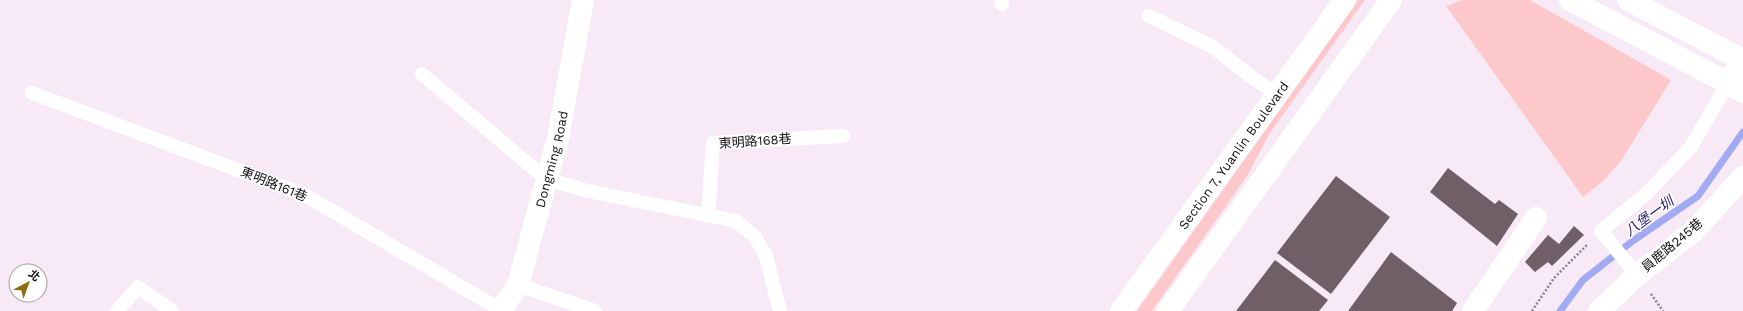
<svg xmlns="http://www.w3.org/2000/svg" width="1743" height="311" font-family="'Work Sans','Noto Sans TC',sans-serif">
	<rect width="100%" height="100%" fill="#f7e9f6"/>
	<!-- green -->
	<g fill="#fcc8ca">
		<path d="M1358,0H1365L1270,133L1247,176L1152,311H1137Z"/>
		<path d="M1462,0H1530L1671,80L1621,161L1602,182L1583,197L1446,6Z"/>
	</g>
	<g fill="none" stroke-linecap="round" stroke-linejoin="round">
		<!-- stream -->
		<path stroke="#a2aaf1" stroke-width="7" d="M1560,311L1583,280L1634,240L1698,196L1743,132"/>
	</g>
	<!-- building -->
	<g fill="#705f66">
		<path d="M1448,168L1495,204L1499,200L1518,214L1497,246L1430,192Z"/>
		<path d="M1336,176L1390,217L1331,294L1277,253Z"/>
		<path d="M1574,226L1584,235L1552,266L1548,262L1535,272L1525,262L1548,235L1559,244Z"/>
		<path d="M1391,252L1457,303L1452,311H1348Z"/>
		<path d="M1275,260L1328,300L1319,311H1236Z"/>
	</g>
	<g fill="none" stroke-linecap="round" stroke-linejoin="round">
		<!-- path -->
		<g stroke="#8b828b" stroke-width="2.5" stroke-dasharray="2 2" stroke-linecap="butt">
			<path d="M1651,294L1663,311"/>
			<path d="M1532,311L1554,278L1588,244"/>
		</g>
		<!-- service -->
		<g stroke="#fff" stroke-width="14">
			<path d="M1001,0L1002,4"/>
			<path d="M1149,16L1213,47L1254,79L1277,94"/>
			<path d="M422,74L546,179L588,191L736,221L755,237L766,256L780,311"/>
			<path d="M32,93L305,195L501,310"/>
			<path d="M708,215L713,143L843,136"/>
			<path d="M1637,275L1601,231L1646,194L1691,147L1728,83"/>
			<path d="M518,285L595,311"/>
			<path d="M117,311L138,287L172,311"/>
		</g>
		<!-- minor -->
		<g stroke="#fff" stroke-width="22">
			<path d="M1728,83L1743,59"/>
			<path id="s1" d="M500,311L518,285L558,138L583,0"/>
			<path d="M1473,311L1536,218"/>
			<path d="M1599,311L1637,275L1693,232L1743,177"/>
		</g>
		<!-- tertiary -->
		<g stroke="#fff" stroke-width="22">
			<path d="M1570,0L1728,83L1743,92"/>
			<path d="M1628,0L1743,60"/>
		</g>
		<!-- secondary -->
		<g stroke="#fff" stroke-width="22">
			<path id="s2" d="M1121,311L1345,0"/>
			<path d="M1168,311L1391,0"/>
		</g>
	</g>
	<g text-anchor="middle" dominant-baseline="central" stroke-width="3.5" stroke-linejoin="round" paint-order="stroke">
		<!-- street labels -->
		<g font-size="13" fill="#130f13" stroke="#fff">
			<text transform="translate(755 141) rotate(-4)">東明路168巷</text>
			<text stroke="none"><textPath href="#s2" startOffset="192">Section 7, Yuanlin Boulevard</textPath></text>
			<text stroke="none"><textPath href="#s1" startOffset="162">Dongming Road</textPath></text>
			<text transform="translate(274 184) rotate(22)">東明路161巷</text>
			<text transform="translate(1672 245) rotate(-40)">員鹿路245巷</text>
		</g>
		<!-- water labels -->
		<g font-size="14" font-style="italic" fill="#201768" stroke="#fff">
			<text transform="translate(1649 216) rotate(-36)">八堡一圳</text>
		</g>
	</g>
	<!-- north arrow -->
	<g transform="translate(28 283) rotate(41)"><circle r="19" fill="#ffffff" stroke="#a19fa1"/>
	<path d="M0-3L7 15L0 10L-7 15Z" fill="#8e6e11"/>
	<text y="-6" font-size="11" font-weight="bold" text-anchor="middle" fill="#130f13">北</text>
	</g>
</svg>
